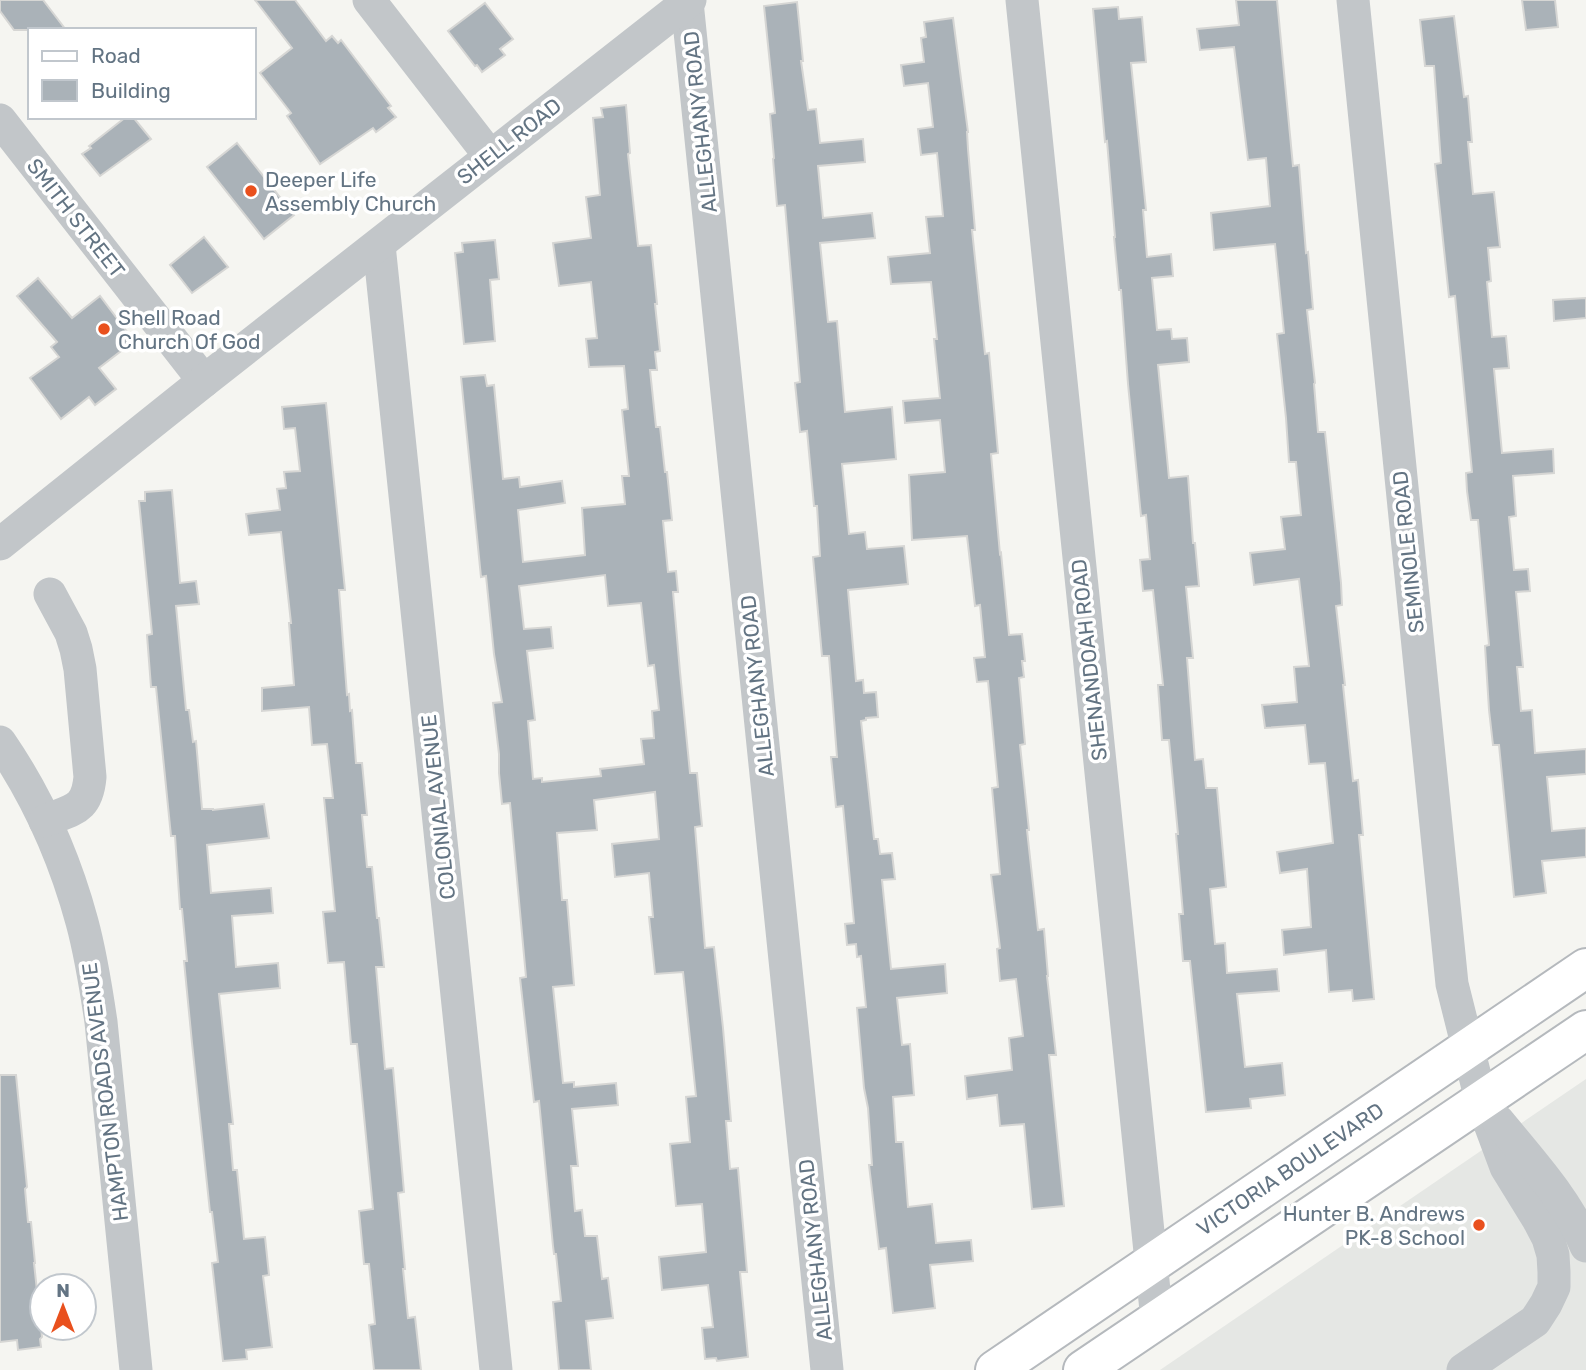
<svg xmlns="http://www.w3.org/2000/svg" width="1586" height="1370" font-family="Rubik,sans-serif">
	<rect width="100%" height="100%" fill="#f5f5f1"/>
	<!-- built -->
	<path fill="#e5e7e4" d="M1586,1079V1370H1160Z"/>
	<!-- building -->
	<g fill="#aab2b8" stroke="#d6d6d4" stroke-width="2" fill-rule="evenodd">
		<path d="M0,0H43L66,30H14L0,11Z"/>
		<path d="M255,0H295L326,41L332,36L338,43L341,40L391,106L388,108L396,117L376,132L373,128L320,164L287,116L291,113L260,73L292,48Z"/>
		<path d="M1236,0H1277L1293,166L1299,165L1306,253L1308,252L1313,309L1307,310L1315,383L1314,384L1318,432H1325L1341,583L1342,605L1336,606L1345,685H1343L1353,781L1358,780L1363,835H1359L1374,999L1353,1001L1352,990L1329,992L1326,950L1284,955L1282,930L1311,927L1307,869L1280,873L1277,852L1333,843L1325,763L1309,764L1305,725L1265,728L1262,705L1297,702L1294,667L1309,666L1299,579L1254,585L1250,553L1285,549L1281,517L1301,515L1296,462H1289L1286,418L1277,334L1284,333L1275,244L1214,250L1211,213L1270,206L1266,158L1248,160L1234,47L1200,50L1197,29L1239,25Z"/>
		<path d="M1522,0H1555L1558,27L1526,30Z"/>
		<path d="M797,2L803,61H801L808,110L816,109L820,143L863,139L865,162L818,166L823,218L872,213L875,238L820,243L828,322L837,321L845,412L892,407L896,459L842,464L849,534L865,532L867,549L904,546L908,584L848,590L856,681L863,680L864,693L876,692L878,717L866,718V720L861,721L874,839H878L880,854L892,853L895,879L882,880L891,969L945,964L947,993L897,998L902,1045L910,1044L914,1095L893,1097L896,1142H903L908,1207L932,1204L936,1243L971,1240L973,1261L930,1265L935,1308L893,1313L886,1248L879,1249L869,1165H872L868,1108L864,1088L857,1008L866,1007L861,956L857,957L856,944L847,945L845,924L854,923L843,806L836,807L831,757H837L829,656H822L813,557L820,556L817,506H814L807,431L800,432L795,383L800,382L785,205L777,206L773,159L774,158L770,114L775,113L764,6Z"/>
		<path d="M485,3L513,39L500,49L505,55L482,72L477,65L475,66L448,31Z"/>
		<path d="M1118,7L1119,19L1142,17L1146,62L1131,63L1146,210H1143L1147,257L1171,254L1173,276L1152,278L1157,330L1171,329L1172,339L1187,338L1189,362L1158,365L1169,478L1188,476L1193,543H1195L1199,586L1186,587L1193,658H1187L1195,760L1203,759L1206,788H1217L1226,887L1210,889L1215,944L1225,943L1227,973L1277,969L1279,991L1237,994L1245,1067L1282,1063L1285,1095L1250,1099L1251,1108L1206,1112L1190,961H1183L1179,914H1183L1176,834H1178L1169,740H1162L1158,685H1163L1153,590L1143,591L1140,560L1150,559L1146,515L1141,516L1128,384L1121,290H1119L1114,237H1115L1107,141L1105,142L1093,9Z"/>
		<path d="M1454,16L1464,97L1468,96L1472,142H1468L1473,194L1494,192L1500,247L1488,248L1491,281L1487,282L1492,337L1506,336L1509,368L1494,369L1502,453L1553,449L1554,473L1513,476L1516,516L1509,517L1514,570L1528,569L1530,591L1516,592L1523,667H1517L1521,711L1532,710L1535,753L1586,749V774L1547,777L1552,831L1586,828V857L1542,861L1546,893L1514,897L1499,745H1493L1489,710L1485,646L1489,645L1478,520H1471L1467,491L1466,473L1472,472L1455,296L1449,297L1435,164L1441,163L1434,66H1425L1420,20Z"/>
		<path d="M953,18L968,132H967L968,149L975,230H972L985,354L989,353L998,453L991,454L1000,554L1001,553L1009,635L1022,634L1025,661H1022L1024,677L1019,678L1025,744L1020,745L1029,830H1027L1038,930L1044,929L1048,976H1047L1056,1055H1049L1064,1206L1032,1209L1024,1124L1000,1126L997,1095L967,1099L965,1076L1012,1070L1009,1038L1023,1036L1016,979L1000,981L997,949L1000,948L991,875L1000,874L992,788L998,787L988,681L977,682L974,658L985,657L980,605L975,606L967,536L912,540L909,475L945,472L940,420L905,423L903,401L940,398L934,339H937L931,282L891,284L888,257L930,253L926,217L943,216L937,153L921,155L918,129L933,127L928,83L904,86L901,65L924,62L921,38L926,37L924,22Z"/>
		<path d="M626,105L630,153L628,154L638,246L651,245L657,304H655L660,351L655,352L657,370H650L656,427H660L665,472H667L672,520L663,521L668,572L676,571L678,592H673L680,672L690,773H697L702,826L695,827L705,948L714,947L723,1028L731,1121H726L730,1169L738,1168L747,1272H740L748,1357L717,1361L716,1358L705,1359L702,1328L713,1327L708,1285L662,1290L659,1257L706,1252L702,1204L676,1206L670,1144L690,1142L686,1097L696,1096L683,972L655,974L649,917H653L649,873L615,877L612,844L659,839L655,792L594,800L597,830L557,833L562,900H567L574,985L553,987L563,1083L574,1082V1087L616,1083L618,1105L572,1109L578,1166H571L575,1211L582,1210L585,1236H597L602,1279L608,1278L613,1318L586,1321L591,1370H559L553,1302L561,1301L556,1254H554L553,1246L539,1101L534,1102L520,978L526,977L510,803L502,804L499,773V754L493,703L502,702L494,654L486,576L481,577L461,377L485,375L487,386L494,385L503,479L519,477L520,487L562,481L565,503L518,510L523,562L585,555L582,508L625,504L622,476H629L622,410L628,409L624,366L589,367L586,339L597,338L591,282L559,286L553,243L591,238L586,197L600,195L593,118L603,117L601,108ZM605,575L608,606L641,603L648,666L654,665L659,710L652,711L654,738L641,739L644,764L600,769L601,776L542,782V778L533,779L528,721L535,720L527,651L553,648L551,627L524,629L519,586Z"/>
		<path d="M126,117H133L151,139L100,176L82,154L91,148L89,146Z"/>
		<path d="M237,143L294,215L264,239L207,167Z"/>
		<path d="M204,237L228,267L192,293L170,265Z"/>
		<path d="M495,240L499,279L490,280L495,341L464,344L455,253L463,252L462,243Z"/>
		<path d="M38,278L72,318L100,296L134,341L99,368L116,389L95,405L89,397L61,419L30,378L59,357L51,347L57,342L17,296Z"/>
		<path d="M1586,298V318L1554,321L1553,300Z"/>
		<path d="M326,403L345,590H339L347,695L349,694L350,711L352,710L356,763H362L367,815H362L367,867H372L377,918H379L384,967H376L385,1069L393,1068L404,1192L398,1193L405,1269H403L408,1318L415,1317L421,1370H374L369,1325L375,1324L369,1264H364L359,1211L373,1209L357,1044H351L344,962L328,963L323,912L335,911L324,798H333L327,744L312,745L309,707L262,711V688L294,685L289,623H291L281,532L249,535L246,514L280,510L277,489L286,488L284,472L300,471L295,428L284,429L282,407Z"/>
		<path d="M172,490L180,583L196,581L199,604L176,606L186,710H189L193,742L196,741L202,809H213V810L264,804L269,838L207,845L211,893L271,888L273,913L232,916L236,967L278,963L280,988L219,994L233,1124H229L233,1170H237L244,1239L265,1237L269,1275L263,1276L272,1347L246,1350L247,1359L223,1361L212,1263L218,1262L212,1212H210L192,1043L184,961H187L182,909H180L175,836H171L156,687H151L147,635L152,634L139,501H145V492Z"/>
		<path d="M0,1075H16L27,1187L25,1189L28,1222H31L35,1263H34L42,1337L40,1339L41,1347L18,1350L17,1340L0,1342Z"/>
	</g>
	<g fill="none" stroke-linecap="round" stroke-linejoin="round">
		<defs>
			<g id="major">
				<path d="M995,1370L1586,968"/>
				<path d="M1083,1370L1586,1030"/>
			</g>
		</defs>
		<!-- major casing -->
		<use href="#major" stroke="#b5b9bd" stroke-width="42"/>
		<!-- minor -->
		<g stroke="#c2c6c9" stroke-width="33">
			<path d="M369,0L490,156"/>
			<path d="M1022,0L1157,1320"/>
			<path d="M1353,0L1452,984L1481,1100L1506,1167L1538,1219L1548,1238L1553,1255L1554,1272V1287L1546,1304L1535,1321L1463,1370"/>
			<path d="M687,2L827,1370"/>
			<path d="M0,120L204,381"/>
			<path d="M379,245L496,1370"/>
			<path d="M0,544L204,381L690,0"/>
			<path d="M0,742C37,796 65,859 82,922C91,955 96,988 101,1022L136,1370"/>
			<path d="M45,821C72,809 87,811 90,777L80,669L76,649L71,633L50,594"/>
			<path d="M1498,1121C1530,1160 1567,1200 1586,1246"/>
		</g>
		<!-- major -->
		<use href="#major" stroke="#fff" stroke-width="38"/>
	</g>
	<!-- markers -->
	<g fill="#e9501d" stroke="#fff" stroke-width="2.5">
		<circle cx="251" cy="191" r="7"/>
		<circle cx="104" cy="329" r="7"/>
		<circle cx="1479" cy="1225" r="7"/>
	</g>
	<g text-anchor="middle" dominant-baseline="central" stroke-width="7" stroke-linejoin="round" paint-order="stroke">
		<!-- street labels -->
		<g font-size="21" fill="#637483" stroke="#fff">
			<text transform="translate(700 122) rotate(-96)">ALLEGHANY ROAD</text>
			<text transform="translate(509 141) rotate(-38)">SHELL ROAD</text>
			<text transform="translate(76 218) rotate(52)">SMITH STREET</text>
			<text transform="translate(1408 552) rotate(-96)">SEMINOLE ROAD</text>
			<text transform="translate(1089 660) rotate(-96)">SHENANDOAH ROAD</text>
			<text transform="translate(757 686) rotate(-96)">ALLEGHANY ROAD</text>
			<text transform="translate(438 807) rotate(-96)">COLONIAL AVENUE</text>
			<text transform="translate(105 1092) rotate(-97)">HAMPTON ROADS AVENUE</text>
			<text transform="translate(1290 1169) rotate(-34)">VICTORIA BOULEVARD</text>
			<text transform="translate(815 1250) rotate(-96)">ALLEGHANY ROAD</text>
		</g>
		<!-- poi labels -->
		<g font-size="21" fill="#637483" stroke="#fff" text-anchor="start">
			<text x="265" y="179">Deeper Life<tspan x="265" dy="24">Assembly Church</tspan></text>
			<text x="118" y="317">Shell Road<tspan x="118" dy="24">Church Of God</tspan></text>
			<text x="1465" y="1213" text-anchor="end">Hunter B. Andrews<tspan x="1465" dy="24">PK-8 School</tspan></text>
		</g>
	</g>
	<!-- legend -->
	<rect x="28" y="28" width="228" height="91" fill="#ffffff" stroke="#c1c7cd" stroke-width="2"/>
	<rect x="42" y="51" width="35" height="10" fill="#ffffff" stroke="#c1c7cd" stroke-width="2"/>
	<text x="91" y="63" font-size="21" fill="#637483">Road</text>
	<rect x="42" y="80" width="35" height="21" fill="#aab2b8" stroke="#c1c7cd" stroke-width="2"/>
	<text x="91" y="98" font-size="21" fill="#637483">Building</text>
	<!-- north arrow -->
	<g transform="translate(63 1307)"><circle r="33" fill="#ffffff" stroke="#c1c7cd" stroke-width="2"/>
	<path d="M0-5L12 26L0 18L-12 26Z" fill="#e9501d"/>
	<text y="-10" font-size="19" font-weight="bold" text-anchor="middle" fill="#637483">N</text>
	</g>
</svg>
